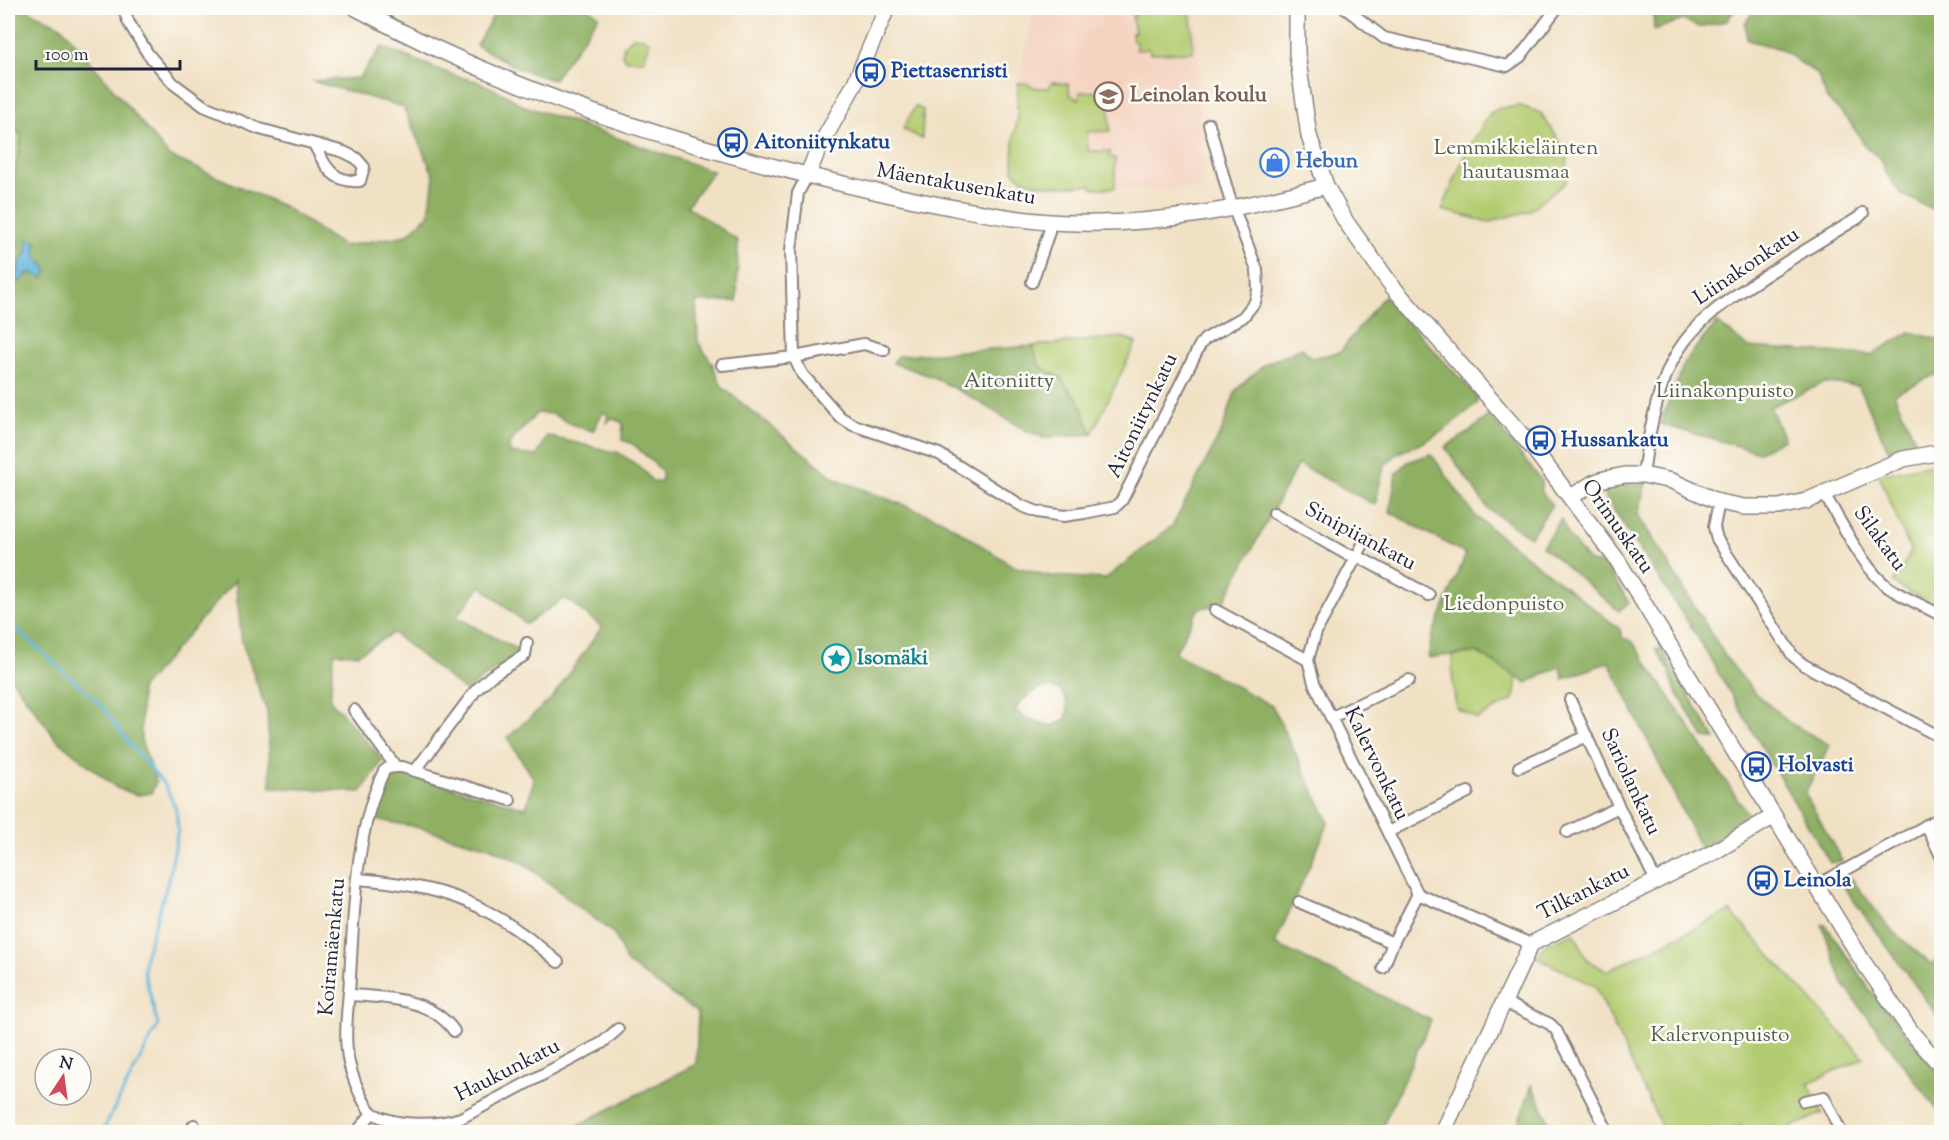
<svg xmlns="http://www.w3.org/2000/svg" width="1949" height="1140" font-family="'Sorts Mill Goudy',serif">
	<rect width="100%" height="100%" fill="#fdfcf7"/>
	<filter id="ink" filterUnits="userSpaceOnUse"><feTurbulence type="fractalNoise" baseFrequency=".0167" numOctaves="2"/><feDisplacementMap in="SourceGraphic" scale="12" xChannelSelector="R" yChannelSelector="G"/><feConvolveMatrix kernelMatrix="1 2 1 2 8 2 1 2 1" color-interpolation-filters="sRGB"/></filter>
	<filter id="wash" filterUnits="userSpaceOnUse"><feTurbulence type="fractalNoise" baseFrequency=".008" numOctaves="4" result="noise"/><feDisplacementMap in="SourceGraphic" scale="24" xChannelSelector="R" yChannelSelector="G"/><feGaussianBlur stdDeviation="1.35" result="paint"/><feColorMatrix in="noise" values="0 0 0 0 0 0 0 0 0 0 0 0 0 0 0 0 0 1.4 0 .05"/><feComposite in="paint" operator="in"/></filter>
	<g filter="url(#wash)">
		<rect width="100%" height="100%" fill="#f1e1c4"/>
		<!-- built -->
		<path fill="#f4d3c0" d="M1035,8H1197L1203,189L1092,188L1091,185L1061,186L1024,180L1016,175L1013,170L1012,163L1019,110L1017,109L1018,83Z"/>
		<!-- green -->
		<g fill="#b4cc71" stroke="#6b7756" stroke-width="1.5">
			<path d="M1134,8H1183L1191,16L1193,52L1150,53V49L1136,50V41H1133L1132,33L1135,32L1132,16H1135Z"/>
			<path d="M633,37H643L650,42L644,60H625L622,55L624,45Z"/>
			<path d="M1052,82L1068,84L1070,95L1079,99L1080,92L1112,91L1113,102L1109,103L1110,131L1087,132L1088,151H1110V157L1115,158V188H1092L1091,185C1069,186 1026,190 1013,170L1014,137L1019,110L1017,109L1018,83H1025L1036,88H1049Z"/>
			<path d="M915,106L923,110L922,139L903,129Z"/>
			<path d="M1521,106L1541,113L1568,154L1566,182L1529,211L1489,222L1442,210L1466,152L1490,113L1500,108Z"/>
			<path d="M8,123L22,136L8,209Z"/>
			<path d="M1122,337L1136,343L1092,434L1077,397L1073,395L1061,378L1039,366L1033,346Z"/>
			<path d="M1941,462V609L1893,583L1911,552L1879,475Z"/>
			<path d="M1477,652L1517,677L1514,699L1477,719L1456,708L1452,674L1453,656Z"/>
			<path d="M1730,911L1864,1058L1808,1083L1823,1113L1781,1132H1743L1740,1125L1726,1132H1715L1713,1129L1706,1132H1664L1595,986L1537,958L1544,945L1574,933L1588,961L1608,971Z"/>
		</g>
		<!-- forest -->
		<g fill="#8fb063" stroke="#58694f" stroke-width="1.5" fill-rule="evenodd">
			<path d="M8,8H23L61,26L169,156L283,206L343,246L407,235L429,214L434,176L403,107L312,81L359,78L382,47L455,76L477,81L502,93L522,105L713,171L687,206L738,241L737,301L696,302L698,342L712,363L722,387L836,479L942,520L1013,566L1049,576L1105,579L1173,525L1222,430L1236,390L1265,364L1302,348L1311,358L1340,352L1384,296L1477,397V404L1446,429L1424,442L1398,453L1384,466L1375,505L1298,464L1222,605L1199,608L1175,653L1272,706L1329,822L1275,944L1431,1020L1380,1132H565L696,1064L698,1013L627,963L614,934L523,863L489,847L412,826L376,820L384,791L397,772L526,808L534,779L507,738L552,698L602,627L565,598L526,624L481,586L456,617L517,649L514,656L465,691L393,633L358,654L334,653L330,700L383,760L361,792L271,787L267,712L242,642L235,580L141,689V740L156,782L151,793L137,795L117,788L56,739L8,674V411L16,403L12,341L8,335V290L30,272L43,278L34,252L36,243L29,246C27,258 17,263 18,274L8,286V209L22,136L8,123ZM603,412L608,415L606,424L611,418L623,423L622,440L633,444L662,471V482H653L640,467L619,453L547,436L537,456L510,453L509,444L537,413L553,414L571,424L593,431ZM1041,687L1058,689C1065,694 1071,709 1066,718C1063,722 1056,724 1052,726L1027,718L1015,710L1021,701Z"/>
			<path d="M498,8H588L599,16L553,80L517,68L476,45Z"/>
			<path d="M1653,8H1736L1727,21L1699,27L1682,20L1654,30Z"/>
			<path d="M1755,8H1927L1941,19V213L1901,194L1885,172L1882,160L1866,147L1848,119L1827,99L1818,75L1781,49L1747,40L1745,24Z"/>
			<path d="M1717,322L1748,347L1871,355L1910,332L1941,340V372L1894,394L1916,442L1888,449L1858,386L1824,383L1770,407L1784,439L1759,452L1660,424L1685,361Z"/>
			<path d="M1033,346L1039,366L1061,378L1073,395L1077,396L1092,434L1044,438L1025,430L969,396L933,377L893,363L897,356Z"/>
			<path d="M1489,415L1541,480V491L1552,505L1530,537L1488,509L1445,447L1468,433Z"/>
			<path d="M1431,454L1475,516L1620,629L1622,638L1632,641L1747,813L1748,819L1701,849L1609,662L1563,679L1561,666L1526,683L1477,652L1428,658L1432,636L1466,554L1390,512L1396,474L1408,462Z"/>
			<path d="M1646,483L1638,515L1727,659L1755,693L1790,723L1830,745L1805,793L1842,861L1830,863L1695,633L1602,492L1614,486Z"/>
			<path d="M1561,519L1569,537L1589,562L1604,564L1629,602L1619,611L1542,546Z"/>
			<path d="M1655,649H1662L1715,739L1704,738L1675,689L1668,668Z"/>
			<path d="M1850,877L1891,930L1931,964L1941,956V1021L1842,884Z"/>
			<path d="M1825,924L1870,990L1941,1076V1115L1843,984L1822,925Z"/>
			<path d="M1532,1085L1554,1132H1515Z"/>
		</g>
		<!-- water -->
		<path fill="#5db4da" stroke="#406b8a" stroke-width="1.5" d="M29,239L37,243C32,254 37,261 46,267L47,271L43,278L30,272L26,274L24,279L18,281L8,290V286L18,274V266L28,251L27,241Z"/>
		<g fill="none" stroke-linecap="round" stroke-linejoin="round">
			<!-- stream -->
			<path stroke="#5db4da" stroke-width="3" d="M8,621L103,707L131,746L166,787L176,809L178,830L169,878L145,957L144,972L158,1025L102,1132"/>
		</g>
	</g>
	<g filter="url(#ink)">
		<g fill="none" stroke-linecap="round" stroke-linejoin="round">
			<defs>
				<g id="street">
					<path d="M123,8L129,23L148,54L174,84L204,106L260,129L344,152L356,158L364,167L360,181C332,183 325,166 314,144"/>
					<path d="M1345,8L1384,38L1507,66L1520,57L1557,8"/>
					<path d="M807,176L798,193L791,250L794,357L802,374L840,417L853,425L939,454L1022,506L1038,512L1064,516L1084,513L1115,507L1122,500L1200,345L1205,339L1243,317L1255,302L1258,290L1257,270L1229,196L1209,124"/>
					<path d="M1032,282L1049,232L1050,222"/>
					<path d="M722,365L794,357L864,344L884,350"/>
					<path d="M1643,475C1648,436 1657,385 1678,351C1698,319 1729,299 1760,279C1792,258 1825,238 1858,218L1863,213"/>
					<path d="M1824,494C1840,519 1864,570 1888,587C1904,598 1924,606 1942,616"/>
					<path d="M1719,502L1714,527L1717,539L1793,656L1804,665L1942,738"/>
					<path d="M1274,513L1346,554L1357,556L1429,595"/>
					<path d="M1366,539L1316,632L1308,660L1314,683L1418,894L1531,944"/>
					<path d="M1215,610L1308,660"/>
					<path d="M1570,700L1619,807L1656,881"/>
					<path d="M354,710L396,767H402L510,800"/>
					<path d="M1332,717L1409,680"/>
					<path d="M1519,767L1587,736"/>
					<path d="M415,771L476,690L491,676L525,655L527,643"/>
					<path d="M1926,825L1942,858"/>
					<path d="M1388,832L1468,792"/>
					<path d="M1567,832L1619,807"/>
					<path d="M358,879C447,886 491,904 558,962"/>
					<path d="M1816,886L1942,817"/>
					<path d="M1299,902L1393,943L1418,894"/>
					<path d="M1383,968L1393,943"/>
					<path d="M349,995C385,997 431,998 454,1031"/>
					<path d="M1504,1002L1550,1024L1556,1030L1608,1132"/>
					<path d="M1804,1101L1824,1097L1841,1132"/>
					<path d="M372,1113C396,1127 435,1126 461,1118L602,1043L618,1029"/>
					<path d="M190,1132L194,1125"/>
					<path d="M357,1132L372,1113C360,1100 348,1067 347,1050C344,1026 349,1001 350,977C354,912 355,830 384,771L388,768L396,767"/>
				</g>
				<g id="secondary">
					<path d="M356,8C497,85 650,137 807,175C854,187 902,198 950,207C992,215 1033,223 1076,223C1165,225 1241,208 1326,186"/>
					<path d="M1297,8V54L1309,136L1326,186L1346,222L1392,286L1533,448L1618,561L1862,960L1912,1033L1942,1067"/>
					<path d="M807,176L819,148L854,85L887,8"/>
					<path d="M1571,497L1593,483L1604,479L1625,475H1643L1672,481L1719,502L1744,507H1779L1806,501L1903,459L1942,452"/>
					<path d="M1443,1132L1531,944L1714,852L1774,816"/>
				</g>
			</defs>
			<!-- street casing -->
			<use href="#street" stroke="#8a8280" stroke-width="14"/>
			<!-- secondary casing -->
			<use href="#secondary" stroke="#8a8280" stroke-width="18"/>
			<!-- street -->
			<use href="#street" stroke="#fff" stroke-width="10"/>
			<!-- secondary -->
			<use href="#secondary" stroke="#fff" stroke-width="15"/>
		</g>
	</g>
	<!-- icons -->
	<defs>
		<symbol id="bus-ring" viewBox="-11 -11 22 22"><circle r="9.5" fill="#fdfcf7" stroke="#1a4fb4" stroke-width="1.5"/><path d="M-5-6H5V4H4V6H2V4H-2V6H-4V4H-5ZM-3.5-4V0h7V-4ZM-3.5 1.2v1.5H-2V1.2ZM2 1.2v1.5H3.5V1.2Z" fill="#1a4fb4"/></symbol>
		<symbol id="school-ring" viewBox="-11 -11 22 22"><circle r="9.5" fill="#fdfcf7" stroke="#8d6e63" stroke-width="1.5"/><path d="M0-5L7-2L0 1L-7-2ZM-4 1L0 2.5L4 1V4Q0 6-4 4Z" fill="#8d6e63"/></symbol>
		<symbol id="shop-ring" viewBox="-11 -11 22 22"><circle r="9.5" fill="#fdfcf7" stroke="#3f7fe0" stroke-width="1.5"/><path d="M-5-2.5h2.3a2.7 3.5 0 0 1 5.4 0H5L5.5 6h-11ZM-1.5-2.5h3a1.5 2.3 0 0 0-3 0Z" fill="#3f7fe0"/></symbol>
		<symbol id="sight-ring" viewBox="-11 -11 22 22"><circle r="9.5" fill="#fdfcf7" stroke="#0f9aa8" stroke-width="1.5"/><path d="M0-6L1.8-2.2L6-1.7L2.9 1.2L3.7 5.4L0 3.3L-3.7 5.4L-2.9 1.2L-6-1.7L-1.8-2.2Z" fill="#0f9aa8"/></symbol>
	</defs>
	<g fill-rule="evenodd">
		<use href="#bus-ring" x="854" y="56" width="33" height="33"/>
		<use href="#school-ring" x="1092" y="80" width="33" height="33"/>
		<use href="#bus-ring" x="716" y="126" width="33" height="33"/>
		<use href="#shop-ring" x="1258" y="146" width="33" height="33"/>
		<use href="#bus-ring" x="1524" y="424" width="33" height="33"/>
		<use href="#sight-ring" x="820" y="642" width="33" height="33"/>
		<use href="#bus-ring" x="1740" y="750" width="33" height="33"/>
		<use href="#bus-ring" x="1746" y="864" width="33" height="33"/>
	</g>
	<g text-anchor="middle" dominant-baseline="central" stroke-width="5" stroke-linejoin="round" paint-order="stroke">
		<!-- transit labels -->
		<g font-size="21" font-weight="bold" fill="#164399" stroke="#fdfcf7" text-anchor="start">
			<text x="891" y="72">Piettasenristi</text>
			<text x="754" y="143">Aitoniitynkatu</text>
			<text x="1561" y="441">Hussankatu</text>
			<text x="1778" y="766">Holvasti</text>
			<text x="1784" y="881">Leinola</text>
		</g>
		<!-- education labels -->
		<g font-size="21" font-weight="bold" fill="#785e54" stroke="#fdfcf7" text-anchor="start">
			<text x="1130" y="96">Leinolan koulu</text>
		</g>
		<!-- park labels -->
		<g font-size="21" fill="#555e4e" stroke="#fdfcf7">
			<text x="1516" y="149">Lemmikkieläinten<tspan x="1516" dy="24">hautausmaa</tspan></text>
			<text x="1009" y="382">Aitoniitty</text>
			<text x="1725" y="392">Liinakonpuisto</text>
			<text x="1504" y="605">Liedonpuisto</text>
			<text x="1720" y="1036">Kalervonpuisto</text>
		</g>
		<!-- shop labels -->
		<g font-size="21" font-weight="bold" fill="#366cbe" stroke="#fdfcf7" text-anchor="start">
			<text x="1296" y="162">Hebun</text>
		</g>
		<!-- street labels -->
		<g font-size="21" fill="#22223b" stroke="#fdfcf7">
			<text transform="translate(956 185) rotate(10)">Mäentakusenkatu</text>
			<text transform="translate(1747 267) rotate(-34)">Liinakonkatu</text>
			<text transform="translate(1143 416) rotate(-64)">Aitoniitynkatu</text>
			<text transform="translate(1617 527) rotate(55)">Orimuskatu</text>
			<text transform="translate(1360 537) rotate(28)">Sinipiiankatu</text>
			<text transform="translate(1879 539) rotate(54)">Silakatu</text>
			<text transform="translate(1376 764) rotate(64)">Kalervonkatu</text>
			<text transform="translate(1630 782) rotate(65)">Sariolankatu</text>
			<text transform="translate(1584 893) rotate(-27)">Tilkankatu</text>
			<text transform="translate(333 947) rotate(-85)">Koiramäenkatu</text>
			<text transform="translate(508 1071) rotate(-27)">Haukunkatu</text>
		</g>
		<!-- culture labels -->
		<g font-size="21" font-weight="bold" fill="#0d838f" stroke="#fdfcf7" text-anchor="start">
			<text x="857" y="659">Isomäki</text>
		</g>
	</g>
	<!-- margin -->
	<rect width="1949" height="1140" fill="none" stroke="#fdfcf7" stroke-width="30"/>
	<!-- north arrow -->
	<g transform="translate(63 1077) rotate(13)"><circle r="28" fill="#fdfcf7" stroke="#a5a5ac" stroke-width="1.5"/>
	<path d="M0-4.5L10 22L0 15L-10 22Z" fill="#d1495b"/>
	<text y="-9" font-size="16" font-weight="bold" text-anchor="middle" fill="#22223b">N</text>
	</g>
	<!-- scale -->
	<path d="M36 60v9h144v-9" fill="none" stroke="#22223b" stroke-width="3"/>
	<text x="45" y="60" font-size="18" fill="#22223b" stroke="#fdfcf7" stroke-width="4.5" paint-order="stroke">100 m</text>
</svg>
